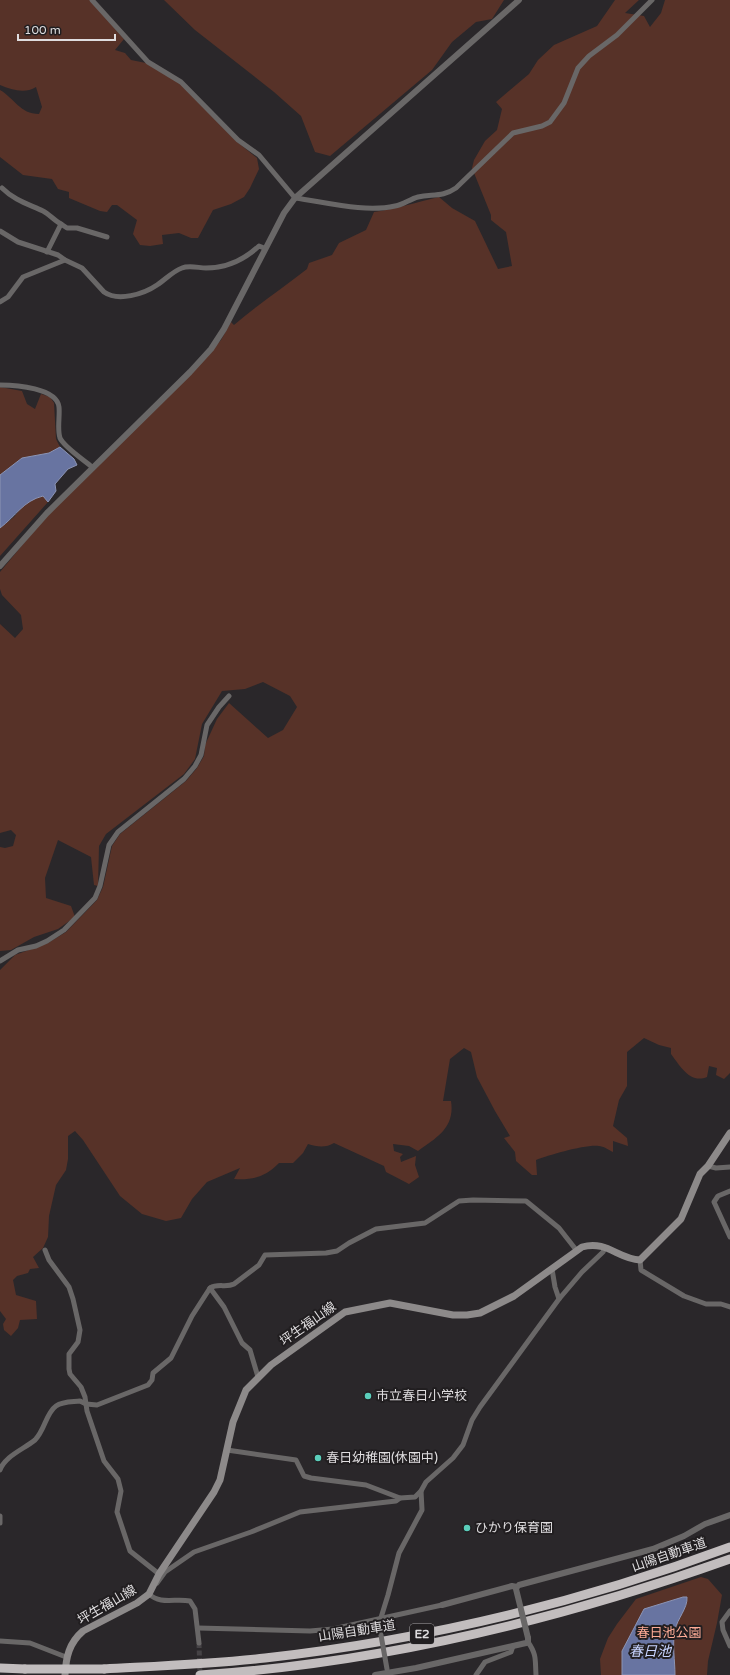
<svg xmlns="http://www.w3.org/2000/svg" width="730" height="1675" font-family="'Varela Round','Noto Sans JP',sans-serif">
	<rect width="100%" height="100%" fill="#2a272a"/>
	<!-- green -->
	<g fill="#573228">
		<path d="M0,0H90L124,39L115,50L125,53L131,60L146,63L181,84L236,141L257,158L259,169L250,188L244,197L231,204L213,210L198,238H191L179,233L162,235L163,244L150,246L140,245L133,234L137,220L117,205H112L107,212L100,211L69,198V192L58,189L52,179L23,175L0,157V90C14,98 20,114 39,114L42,107L36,87C25,94 12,90 0,85Z"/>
		<path d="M164,0H504L492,19L476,22L452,42L432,70L330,156L315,152L301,116L274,92L195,30Z"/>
		<path d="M615,0H639L625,13L644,16L650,27L661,13L665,0H730V1073L724,1079L716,1075L717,1068L709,1066L707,1077C690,1084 680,1066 671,1054V1048L659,1045L644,1038L627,1052V1086L619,1100L613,1126L627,1138L628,1146L613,1141V1152C609,1150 603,1146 599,1146C586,1144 549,1155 536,1160L537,1175H532L516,1161L515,1152L504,1138L510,1136L495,1111L477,1077L471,1052L464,1048L450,1059L443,1101H451C455,1127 438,1137 418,1151L409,1146L393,1144L394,1151L403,1154L400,1157L401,1162L416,1156L415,1165L419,1177L409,1184L386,1172L384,1166L334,1143C326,1148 317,1147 308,1144L303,1153L293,1163H279C265,1177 254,1180 234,1179L240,1168L207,1182L192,1199L181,1218L166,1221L142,1214L120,1196L83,1140L75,1131L68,1136V1159L66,1170L56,1185L49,1216L48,1237L43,1248L33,1257L39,1268L30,1269L28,1273L17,1276L13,1280L16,1295L36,1301L37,1319L20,1320L18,1328L11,1336L4,1330L3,1324L6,1319L0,1311V970L15,955L48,943L66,932L97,900L103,887L112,846L120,834L186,781L197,768L204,756L205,745L217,719L229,703L268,738L283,730L297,707L290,696L263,682L245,689L222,691L202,724L195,759L184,774L106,834L99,846L98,886L94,885L91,857L58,840L45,878L46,898L71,906L75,917L58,929L34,937L11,950L0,951V847L5,848L13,846L16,835L11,830L0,833V624L15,638L23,629L21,615L2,595L0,589V572L48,514L209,353L221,340L231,322L234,325C257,305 283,288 307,269L309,263L332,255L339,243L366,230L374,212C396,209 417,202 439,197L452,208L475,221L498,269L512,266L506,232L491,220V215L472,168L474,160L485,141L497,130L502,109L496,102L529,74L538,60L554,45L597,26Z"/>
		<path d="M0,387L22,391L27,404L35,409L41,394L50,397L54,403L56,439L60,447L49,453L22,458L0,475Z"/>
		<path d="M43,496L48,502L0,556V528L14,517L22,507L31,499Z"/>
		<path d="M701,1577L708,1579L722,1595L717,1623L708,1661L707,1675H601L600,1659L608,1638L617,1624L636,1599Z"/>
	</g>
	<!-- water -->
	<g fill="#6874a1" stroke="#8c94b4">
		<path d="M60,447L74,459L77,465L68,469L55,484L56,491L48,502L43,496C23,501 16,516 0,528V475L22,458L49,453Z"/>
		<path d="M683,1597H687C688,1608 677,1619 675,1630C672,1644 675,1661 675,1675H622V1651L644,1609Z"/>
	</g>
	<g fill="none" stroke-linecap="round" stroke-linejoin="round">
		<!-- minor-tunnel -->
		<path stroke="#454245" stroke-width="5" stroke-dasharray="5 2.5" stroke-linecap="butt" d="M199,1643L200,1675"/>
		<!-- minor -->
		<g stroke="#696767" stroke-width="5">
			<path d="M92,0L148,62L181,82L238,140L259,155L295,198C325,202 365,213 395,206C403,205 410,199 418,197C433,194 443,197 456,188L513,133L542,126L550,122L564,103L578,68L589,56L617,35L652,0"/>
			<path d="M2,188C14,200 28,204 43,211C49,214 55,221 61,224"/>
			<path d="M0,231L18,242L58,255L65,260L82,268L104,292C118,302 144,294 157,285C165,280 173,271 182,268C189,265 199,268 206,268C227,268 244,260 259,246L264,248"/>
			<path d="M47,252L61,224L67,228H77L107,237"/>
			<path d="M0,302L8,297L23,277L65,260"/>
			<path d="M0,385C16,385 57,388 59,407C60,417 57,429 60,438C64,447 84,460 92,467"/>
			<path d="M0,961L18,950L36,946L47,941L64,930L95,898L100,886L109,845L118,832L184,779L195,766L201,755L207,725L219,707L229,696"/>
			<path d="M708,1166L716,1168L730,1167"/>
			<path d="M730,1191L718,1196L714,1202L730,1237"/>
			<path d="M45,1250L49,1260L69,1287L73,1299L80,1330L78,1342L69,1354V1369L70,1374L81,1387L85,1397L87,1411L104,1461L118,1479L121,1491L117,1512L130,1551L159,1574"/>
			<path d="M640,1260L641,1270L684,1296L706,1304H721L730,1307"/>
			<path d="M552,1269L555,1287L559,1299"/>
			<path d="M210,1288L224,1307L242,1343L250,1350L258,1377"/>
			<path d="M227,1450L296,1460L304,1476L311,1478L366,1485L400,1498"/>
			<path d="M0,1470C5,1456 24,1449 35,1440C45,1430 46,1413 56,1406C63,1401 73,1402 80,1401L86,1404L97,1405L148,1385L152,1380L153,1373L171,1358L192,1316L210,1288C218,1283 226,1288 234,1284L259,1265L265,1255L326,1253L337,1251L349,1243L376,1229L425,1223L459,1201L473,1200L526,1201L559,1228L577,1251"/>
			<path d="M0,1516V1523"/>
			<path d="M157,1583L165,1572L194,1552L251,1532L300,1512L396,1501L400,1498L415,1497L421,1491"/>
			<path d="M149,1594C161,1605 175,1598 190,1601L195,1609L199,1643"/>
			<path d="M730,1611L722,1622L723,1630L730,1646"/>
			<path d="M379,1624L388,1595L399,1553L422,1510L421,1491L426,1482L453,1458L463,1445L472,1420L480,1407L559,1299L582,1272L603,1252L605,1247"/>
			<path d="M198,1628L310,1631L333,1629L442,1605"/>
			<path d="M0,1641L30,1643L66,1657"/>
			<path d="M528,1642C537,1655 535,1660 536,1675"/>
			<path d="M476,1675L485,1662L511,1652L513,1646"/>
		</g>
		<!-- tertiary -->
		<g stroke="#696767" stroke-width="6">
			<path d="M0,566L47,513L190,372L211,349L224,329L284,213L295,198L519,0"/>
			<path d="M442,1605L512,1586L517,1587L519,1585L653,1549L684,1536L705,1524L730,1515"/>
			<path d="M375,1675L416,1668L526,1643L528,1642V1638"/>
		</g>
		<!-- secondary -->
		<path stroke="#8d8a8a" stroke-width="7" d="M65,1675C66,1657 69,1643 83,1631L137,1603L149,1594L159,1574L214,1492L220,1480L233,1422L246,1390L271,1365L345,1312L390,1303L453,1315H467L480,1313L514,1296L582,1247C607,1240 618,1259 640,1260L681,1219L700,1174L708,1166L730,1133"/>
		<!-- motorway -->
		<g stroke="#c2bdbe" stroke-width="9">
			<path d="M0,1668L25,1669"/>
			<path d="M104,1669C158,1666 211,1664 265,1658C424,1640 580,1603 730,1547"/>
			<path d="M200,1675C381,1663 559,1620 730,1559"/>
		</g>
		<!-- minor-bridge -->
		<path stroke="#696767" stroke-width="5" d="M379,1624L387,1669"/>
		<!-- tertiary-bridge -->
		<path stroke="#696767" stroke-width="6" d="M516,1589L528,1638"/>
		<!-- motorway-bridge -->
		<path stroke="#c2bdbe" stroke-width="9" d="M25,1669H104"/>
	</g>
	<!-- markers -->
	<g fill="#5bcebb" stroke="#211e20" stroke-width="1.5">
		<circle cx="368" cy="1396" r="4"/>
		<circle cx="318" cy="1458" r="4"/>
		<circle cx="467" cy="1528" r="4"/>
	</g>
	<g text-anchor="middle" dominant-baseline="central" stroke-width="4" stroke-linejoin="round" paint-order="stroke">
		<!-- shield labels -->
		<rect fill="#211e20" stroke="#a6a4a6" stroke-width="1" x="410" y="1624" width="24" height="20" rx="3"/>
		<g font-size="12" font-weight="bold" fill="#dfdddf">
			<text x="422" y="1634">E2</text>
		</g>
		<!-- street labels -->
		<g font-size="13" fill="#dfdddf" stroke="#211e20">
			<text transform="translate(308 1324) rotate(-35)">坪生福山線</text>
			<text transform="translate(669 1555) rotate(-19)">山陽自動車道</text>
			<text transform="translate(107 1605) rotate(-30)">坪生福山線</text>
			<text transform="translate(357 1631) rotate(-9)">山陽自動車道</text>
		</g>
		<!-- poi labels -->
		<g font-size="13" fill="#dfdddf" stroke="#211e20" text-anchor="start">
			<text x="376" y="1396">市立春日小学校</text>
			<text x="326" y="1458">春日幼稚園(休園中)</text>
			<text x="475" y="1528">ひかり保育園</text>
		</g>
		<!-- park labels -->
		<g font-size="13" fill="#fdab96" stroke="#211e20">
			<text x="669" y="1633">春日池公園</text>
		</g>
		<!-- water labels -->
		<g font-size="14" font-style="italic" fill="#c7d4ff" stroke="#211e20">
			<text x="650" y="1651">春日池</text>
		</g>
	</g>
	<!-- scale -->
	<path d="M18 34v6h97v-6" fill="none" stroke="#dfdddf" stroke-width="2"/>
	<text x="24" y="34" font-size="12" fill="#dfdddf" stroke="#211e20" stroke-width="3" paint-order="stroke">100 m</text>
</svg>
